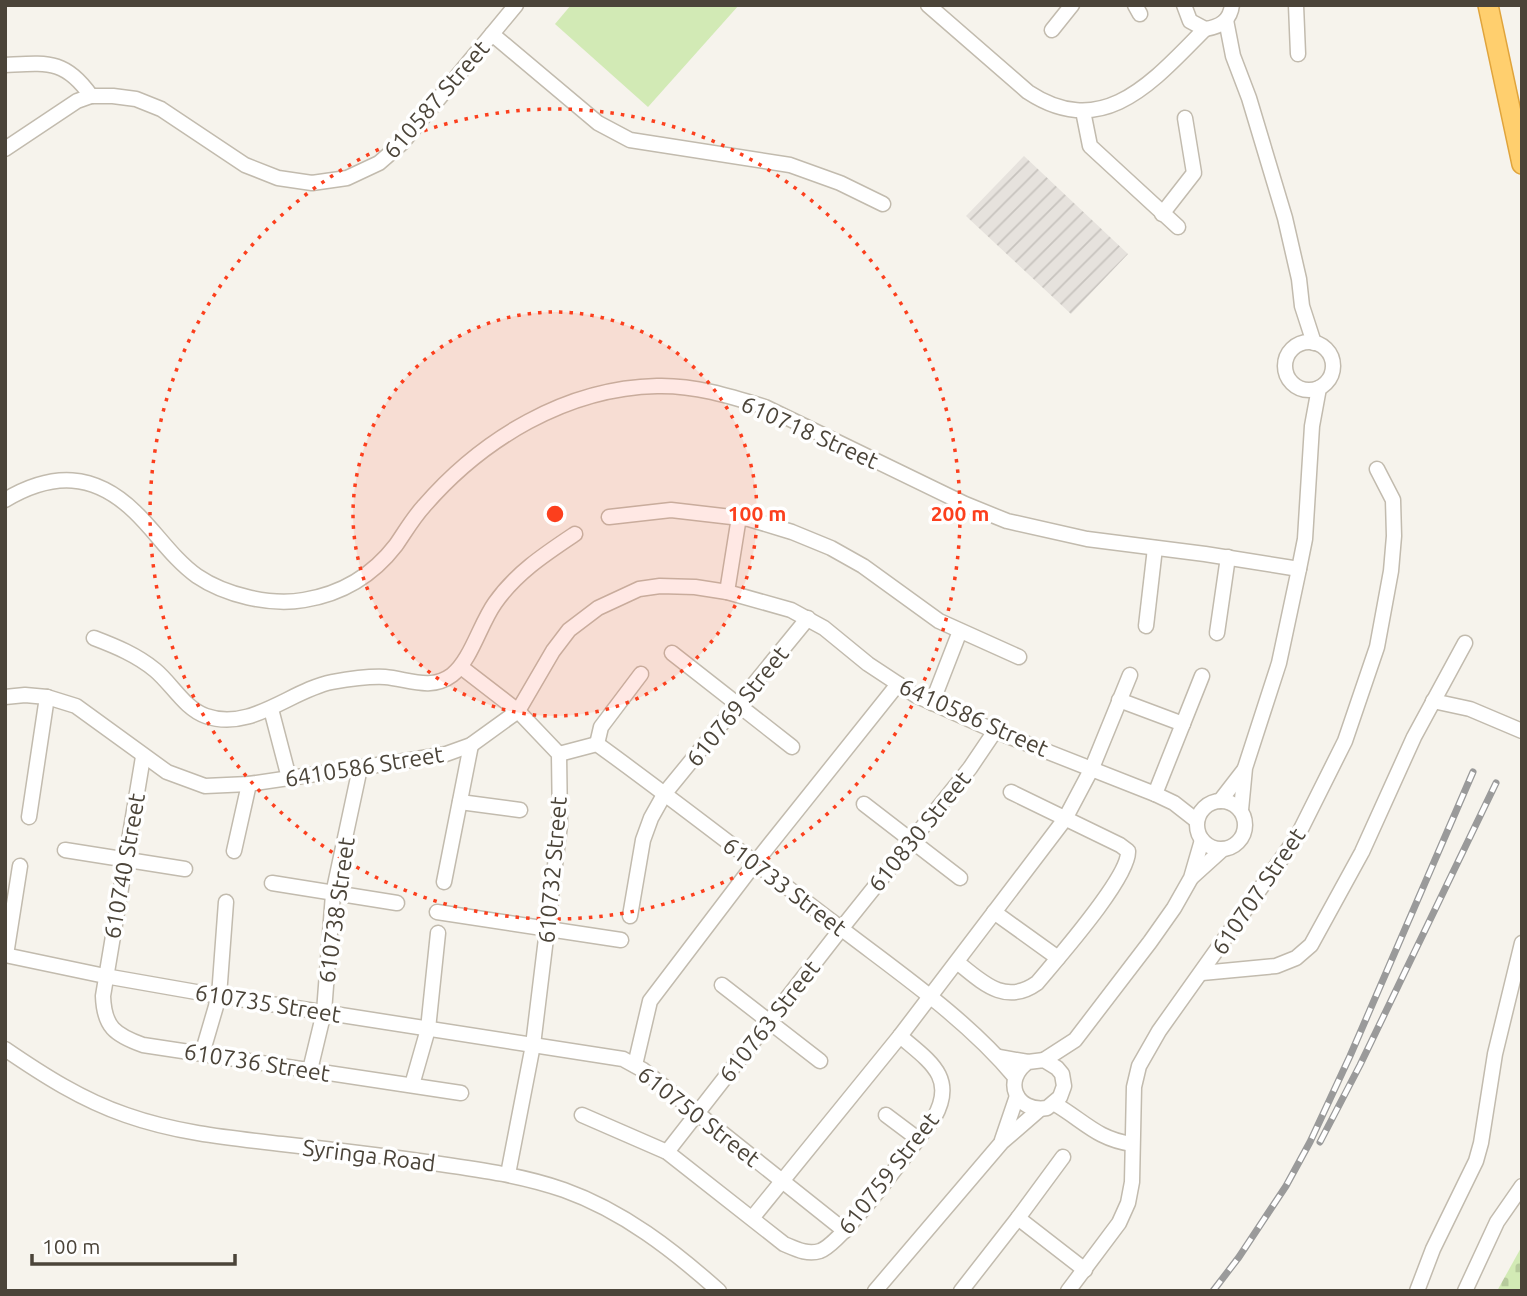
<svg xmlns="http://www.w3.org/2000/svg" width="1527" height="1296" font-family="Ubuntu,sans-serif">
	<defs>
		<pattern id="industrial-furrows" width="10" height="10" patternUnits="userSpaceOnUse" patternTransform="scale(1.75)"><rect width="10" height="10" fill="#e6e2dd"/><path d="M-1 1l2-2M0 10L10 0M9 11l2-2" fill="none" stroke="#c7c3be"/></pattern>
		<pattern id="cemetery-stones" width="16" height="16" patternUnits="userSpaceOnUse" patternTransform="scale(1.75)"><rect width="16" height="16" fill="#d2eab5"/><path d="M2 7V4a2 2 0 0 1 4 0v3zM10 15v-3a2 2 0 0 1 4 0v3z" fill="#b6ca9c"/></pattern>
	</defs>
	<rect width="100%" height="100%" fill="#f6f3ec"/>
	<!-- industrial -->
	<path fill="url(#industrial-furrows)" d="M1024,156L1128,254L1071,314L966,216Z"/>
	<!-- cemetery -->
	<path fill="url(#cemetery-stones)" d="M1522,1246V1291H1497Z"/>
	<!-- garden -->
	<path fill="#d2eab5" d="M571,5H739L648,107L555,24Z"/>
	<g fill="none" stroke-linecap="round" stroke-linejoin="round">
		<defs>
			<g id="minor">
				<path d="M928,5L1028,92C1104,142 1154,80 1205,29"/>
				<path d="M1135,5L1140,14"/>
				<path d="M1184,5L1190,21L1205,29C1220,27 1230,21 1232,5"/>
				<path d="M1296,5L1298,54"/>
				<path d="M1226,20L1233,56L1249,98L1285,218L1299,279L1302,306L1314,343"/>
				<path d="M1052,30L1072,5"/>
				<path d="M492,34L598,123L630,140L790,165L840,183L883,204"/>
				<path d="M5,65C47,63 65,59 91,96"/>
				<path d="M1083,111L1090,146L1178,227"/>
				<path d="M5,149L77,101L91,96H113L136,99L161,109L245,165L278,178L312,183L347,178L379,163L402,143L516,5"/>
				<path d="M1162,214L1194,173L1185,118"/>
				<circle cx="1309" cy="366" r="24"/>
				<path d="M5,500C52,472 94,472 135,512C156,532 173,559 197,576C225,595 270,606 304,600C341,594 373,575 396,545C405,532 413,518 424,506C482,439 566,388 657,386C694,385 730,396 765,407L965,504L1007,521L1087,539L1205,554L1299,569"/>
				<path d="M609,517L671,510L749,519L792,532L831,548L863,566L939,621L1019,657"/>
				<path d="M727,592L739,517"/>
				<path d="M1146,626L1155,548"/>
				<path d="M1217,633L1228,557"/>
				<path d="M94,638C115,646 137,655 155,670C172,684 185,709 206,716C251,732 291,690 332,682C349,679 367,676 385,677C408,679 431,691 452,675C471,660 480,624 495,603C516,573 545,554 575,534"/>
				<path d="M672,653L792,747"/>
				<path d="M461,667L518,711L559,754L560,825L547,930L533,1045L508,1174"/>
				<path d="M5,697L25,695L47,697L76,706L167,772L205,786L249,784L411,760L446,754L471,745L518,711L553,651L569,630L598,608L639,589L660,586L695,587L727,592L791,610L824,628L868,664L915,695L995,731L1155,794L1174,803L1197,821"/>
				<path d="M1119,700L1183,724"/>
				<path d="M1433,701L1470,709L1522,731"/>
				<path d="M932,703L960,631"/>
				<path d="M271,709L289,778"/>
				<path d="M597,744L601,727L641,674"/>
				<path d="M559,754L597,744C677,802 755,863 834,923C896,971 965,1017 1015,1077"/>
				<path d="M143,757L103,996C104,1027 115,1035 143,1045L461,1093"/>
				<path d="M1155,794L1202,676"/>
				<circle cx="1221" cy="825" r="24"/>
				<path d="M1220,801L1244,770"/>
				<path d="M460,802L520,810"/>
				<path d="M864,804L960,878"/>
				<path d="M1241,810L1245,768L1279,663L1299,569L1305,539L1312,426L1319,388"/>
				<path d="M29,817L47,697"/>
				<path d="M65,850L185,869"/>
				<path d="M234,851L249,784"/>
				<path d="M1192,877L1223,849"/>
				<path d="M444,882L471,745"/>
				<path d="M272,883L397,903"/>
				<path d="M437,912L621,940"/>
				<path d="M994,912L1058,958"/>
				<path d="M630,916L643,840L651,818L665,793L808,618"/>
				<path d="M5,955L105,976L219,996L623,1059L643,1070L845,1231"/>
				<path d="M6,955L20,866"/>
				<path d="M957,962C982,982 1005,1006 1037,983C1056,960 1130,877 1128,851L1120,845L1011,792"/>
				<path d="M1202,973L1276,966L1296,958L1311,945L1362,852L1414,737L1465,643"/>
				<path d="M722,985L820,1061"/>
				<path d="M5,1049C43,1075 82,1100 126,1115C177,1133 229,1138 282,1144C335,1150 388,1156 440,1164C482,1170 524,1176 564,1190C623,1211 673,1250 719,1291"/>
				<path d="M202,1054L219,996L226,902"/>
				<path d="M999,1057L1028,1062L1044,1060L1057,1068L1062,1074L1064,1086L1060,1097L1047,1108C1016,1113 1002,1080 1028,1062"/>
				<path d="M1044,1060L1075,1040L1150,942L1174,908L1191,878L1202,840"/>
				<path d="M635,1065L650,1001L755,863L898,684"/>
				<path d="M310,1070L324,1012L333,894L360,768"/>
				<path d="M412,1085L428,1029L438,933"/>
				<path d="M1055,1104C1084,1121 1097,1139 1132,1144"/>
				<path d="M582,1115L667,1152L784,1244C796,1249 807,1255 820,1251C843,1243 915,1142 934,1118C957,1077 929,1061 900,1036"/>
				<path d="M886,1115L918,1139"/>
				<path d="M1002,1140L1017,1096"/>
				<path d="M667,1152L841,929L970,768L995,731"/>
				<path d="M753,1217L900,1036L1065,819L1092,768L1130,675"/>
				<path d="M1018,1218L1085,1270"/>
				<path d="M875,1291L1002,1142L1039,1110"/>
				<path d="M961,1291L1018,1218L1063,1157"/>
				<path d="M1068,1291L1119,1223L1128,1203L1132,1182L1134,1087L1139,1066L1159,1031L1297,837L1345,741L1377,647L1391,571L1394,536L1393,500L1377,469"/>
				<path d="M1417,1291L1433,1249L1476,1161L1481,1143L1495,1054L1522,943"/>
				<path d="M1465,1291L1497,1222L1522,1186"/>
			</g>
			<path id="highway" d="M1488,5L1522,164"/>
		</defs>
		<!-- minor casing -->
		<use href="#minor" stroke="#c2bbae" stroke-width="17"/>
		<!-- highway casing -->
		<use href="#highway" stroke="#e0a43c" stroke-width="22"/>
		<!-- minor -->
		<use href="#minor" stroke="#fff" stroke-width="14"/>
		<!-- highway -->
		<use href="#highway" stroke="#ffcf6e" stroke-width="19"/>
		<defs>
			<g id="rail">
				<path d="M1320,1142L1360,1065L1496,783"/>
				<path d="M1213,1291L1239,1257L1286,1186L1310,1142L1350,1056L1473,772"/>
			</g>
		</defs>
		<!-- rail casing -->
		<use href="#rail" stroke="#9a9a9a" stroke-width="7"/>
		<!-- rail -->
		<use href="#rail" stroke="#fff" stroke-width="4.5" stroke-dasharray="13" stroke-linecap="butt"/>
	</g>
	<!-- distance rings -->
	<circle cx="555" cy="514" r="202" fill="#fc3f1d" fill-opacity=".12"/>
	<g fill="none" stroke="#fc3f1d" stroke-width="3.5" stroke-dasharray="3.5 7">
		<circle cx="555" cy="514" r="202"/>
		<circle cx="555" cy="514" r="405"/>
	</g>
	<g text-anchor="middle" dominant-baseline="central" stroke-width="7" stroke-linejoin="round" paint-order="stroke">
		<!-- street labels -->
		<g font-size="23" fill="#4b4439" stroke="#fff">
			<text transform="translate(436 99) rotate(-49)">610587 Street</text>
			<text transform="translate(810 432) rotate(24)">610718 Street</text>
			<text transform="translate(737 706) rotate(-51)">610769 Street</text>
			<text transform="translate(974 717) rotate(24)">6410586 Street</text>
			<text transform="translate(364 766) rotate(-9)">6410586 Street</text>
			<text transform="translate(919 831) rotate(-51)">610830 Street</text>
			<text transform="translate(124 866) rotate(-80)">610740 Street</text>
			<text transform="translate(552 870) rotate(-85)">610732 Street</text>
			<text transform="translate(785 886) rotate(37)">610733 Street</text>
			<text transform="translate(1258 891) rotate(-56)">610707 Street</text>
			<text transform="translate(336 910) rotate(-82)">610738 Street</text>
			<text transform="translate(268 1003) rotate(9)">610735 Street</text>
			<text transform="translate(769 1021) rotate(-52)">610763 Street</text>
			<text transform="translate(257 1062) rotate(9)">610736 Street</text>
			<text transform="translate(699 1116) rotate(38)">610750 Street</text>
			<text transform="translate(369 1155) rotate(7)">Syringa Road</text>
			<text transform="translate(888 1173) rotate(-52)">610759 Street</text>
		</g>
	</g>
	<circle cx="555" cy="514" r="10" fill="#fc3f1d" stroke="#fff" stroke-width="3.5"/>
	<g font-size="21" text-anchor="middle" font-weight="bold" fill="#fc3f1d" stroke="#fff" stroke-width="7" stroke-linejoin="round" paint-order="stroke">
		<text x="757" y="521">100 m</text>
		<text x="960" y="521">200 m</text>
	</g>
	<!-- border -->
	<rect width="1527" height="1296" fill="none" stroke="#4b4439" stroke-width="14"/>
	<!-- scale -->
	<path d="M32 1254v10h203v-10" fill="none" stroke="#4b4439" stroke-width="3.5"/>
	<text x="42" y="1254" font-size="21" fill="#4b4439" stroke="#ffffff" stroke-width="5" paint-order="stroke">100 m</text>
</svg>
